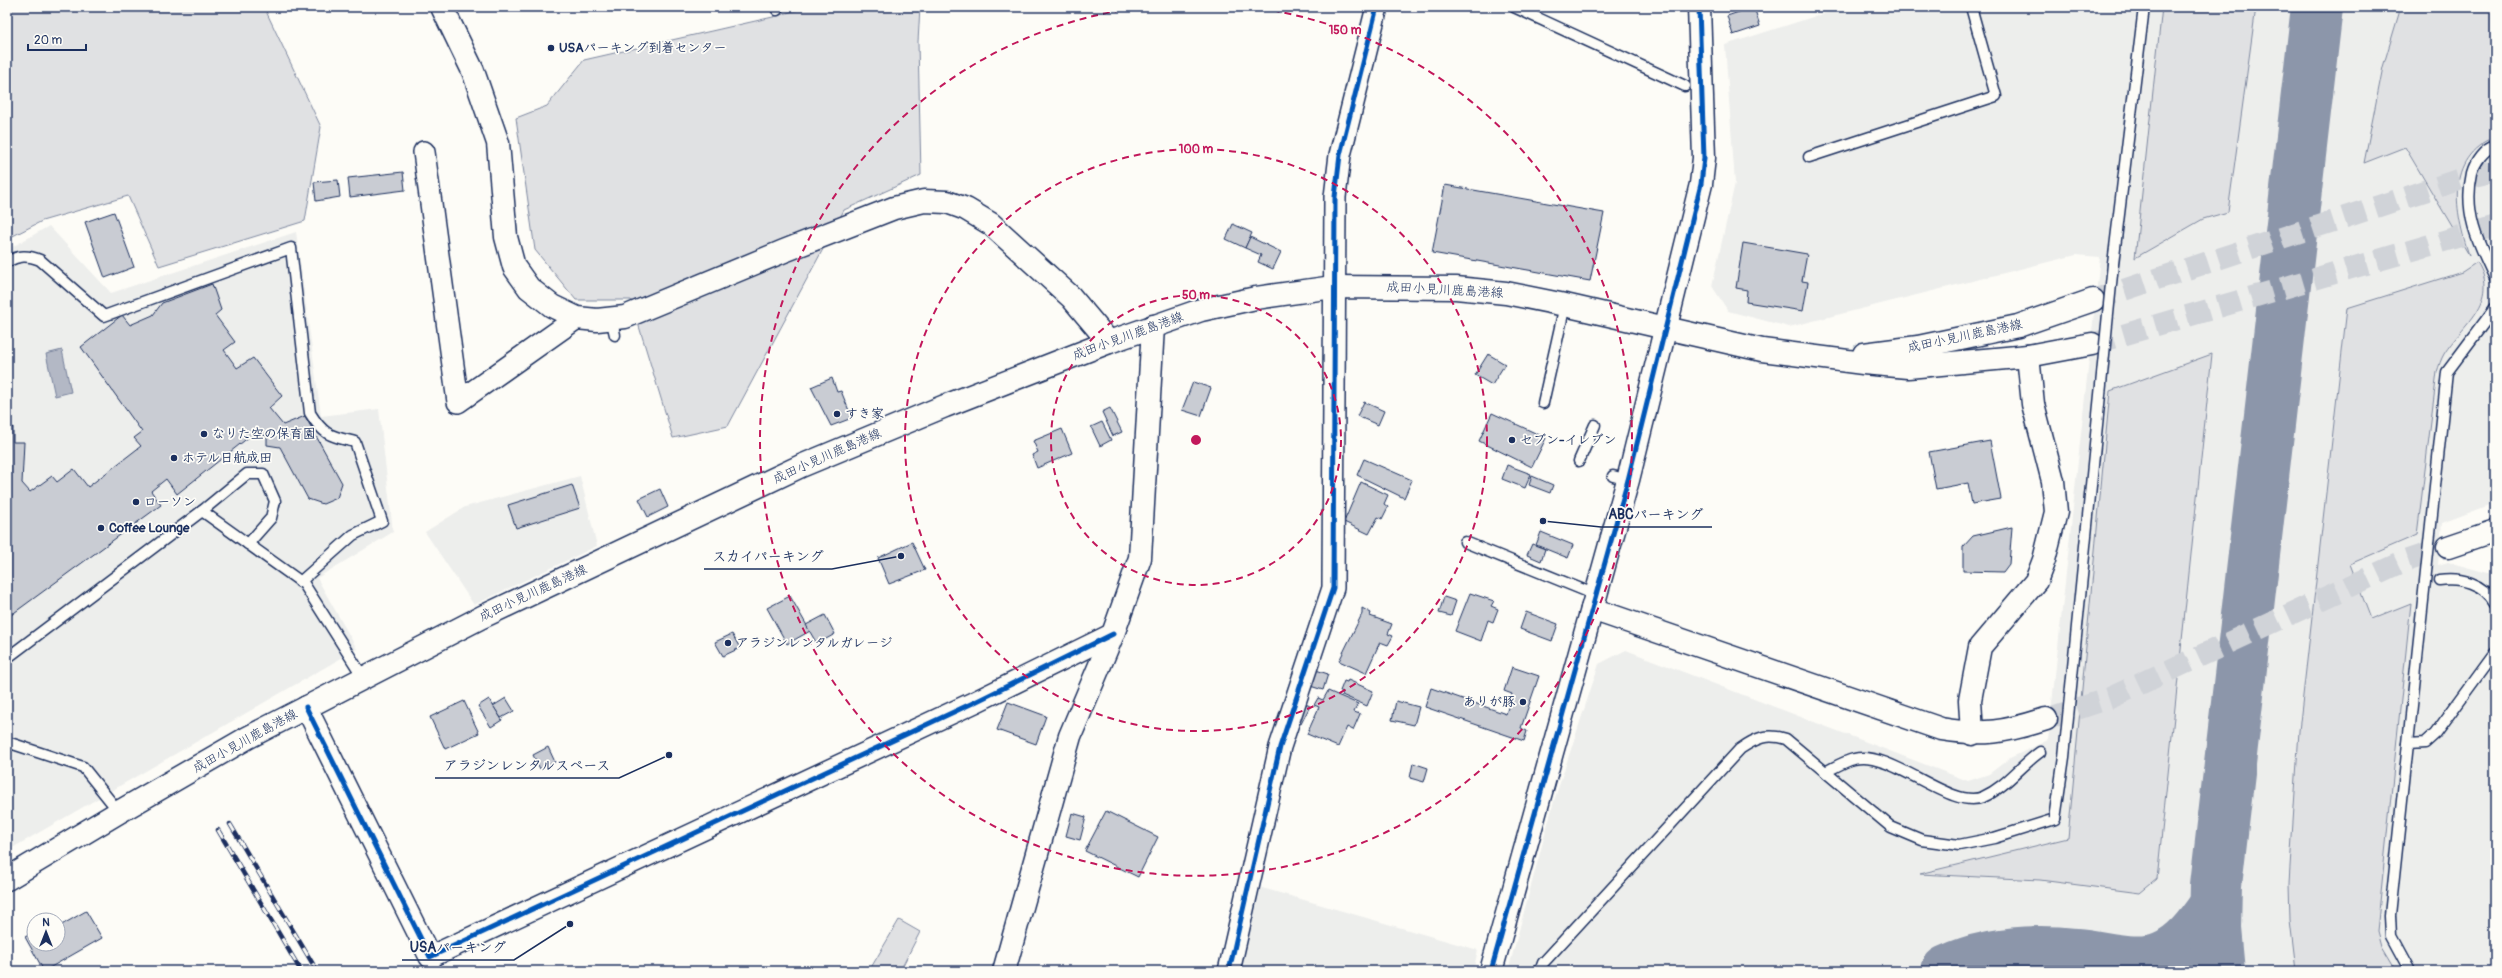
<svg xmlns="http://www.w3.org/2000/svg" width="2502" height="978" font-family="Pangolin,'Klee One',sans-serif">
	<rect width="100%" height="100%" fill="#fdfcf7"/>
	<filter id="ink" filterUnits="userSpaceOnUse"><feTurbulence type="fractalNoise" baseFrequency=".025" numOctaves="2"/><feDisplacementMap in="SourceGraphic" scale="8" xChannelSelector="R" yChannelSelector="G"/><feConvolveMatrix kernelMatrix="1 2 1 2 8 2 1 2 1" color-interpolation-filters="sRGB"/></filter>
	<g filter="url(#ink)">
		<!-- built -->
		<g fill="#edeeec">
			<path d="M1844,7H2495V503L2442,523L2438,565L2448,562L2495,575V971H1508L1554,801L1599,664L1626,650L1968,781L1989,774L2010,758L2048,740L2100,257L2076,255L1789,327L1728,311L1712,286L1735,183L1725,45Z"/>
			<path d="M49,226L111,293L296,232L321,416L379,409L393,532L317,578L357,649L7,851V250Z"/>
			<path d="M580,476L597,546L474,605L425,532L465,507Z"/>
			<path d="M1255,886L1478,950L1473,971H1235Z"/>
		</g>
		<!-- green -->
		<g fill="#e0e1e3" stroke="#7e88a0">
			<path d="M7,7H264L321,127L305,221L159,266L128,196L42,221L7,239Z"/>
			<path d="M807,7H920L918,42L921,175L844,210L728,426L673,438L631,300H576L535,250L516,118L547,106L584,60L773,17Z"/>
			<path d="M2162,7H2256L2228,212L2203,219L2135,258Z"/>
			<path d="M2401,7H2495V137C2444,158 2455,212 2469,255L2405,147L2364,163L2383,67Z"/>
			<path d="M2477,262C2502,301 2462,325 2444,354C2441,359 2439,366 2437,372L2417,535L2350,564L2371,619L2411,603L2377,931L2381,946L2396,971H2296L2290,920L2289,883L2299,731L2347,308L2462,272Z"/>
			<path d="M2212,354L2157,879L2140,893L2040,880L1919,874L2068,838L2110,391Z"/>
			<path d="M899,920L920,932L900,971H869Z"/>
		</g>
		<!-- water -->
		<path fill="#b3b8c5" stroke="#76819c" d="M62,350L71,392L55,396L46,354Z"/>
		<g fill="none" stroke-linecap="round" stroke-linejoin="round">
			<!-- taxiway -->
			<g stroke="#8c96aa" stroke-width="52">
				<path d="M1947,971C1988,952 2031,949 2076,954C2104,956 2136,968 2163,957C2186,948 2201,926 2215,906"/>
				<path d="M2219,971L2215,928L2216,885L2317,7"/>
			</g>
		</g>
		<!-- building -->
		<g fill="#c9ccd3" stroke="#1b2f5e">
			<path d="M1754,7L1760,26L1733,35L1727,16Z"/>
			<path d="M403,172L405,190L350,197L348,178Z"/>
			<path d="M338,180L340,197L316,201L314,182Z"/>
			<path d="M1445,185L1604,213L1590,281L1432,253Z"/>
			<path d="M114,212L134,267L105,278L85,222Z"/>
			<path d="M1233,224L1252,233L1245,248L1226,239Z"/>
			<path d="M1250,237L1281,252L1273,269L1258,262L1261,255L1245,248Z"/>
			<path d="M1743,243L1807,254L1802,281L1808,282L1803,311L1746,302L1747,290L1736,288Z"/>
			<path d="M212,284L221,310L215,315L235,342L224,350L237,368L253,358L282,396L269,408L283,425L305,416L342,483L337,498L323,504L308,499L280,447L267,445V436L254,433L177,494L166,479L151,491L161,505L7,618V427H13V442H24L22,483L30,492L52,476L57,482L74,469L88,487L141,446L134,438L142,432L81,347L122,315L130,325L153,315L162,303Z"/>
			<path d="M1488,354L1505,364L1492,385L1475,375Z"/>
			<path d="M832,378L837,392L841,391L852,418L831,426L811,387Z"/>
			<path d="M1193,382L1211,388L1201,416L1182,410Z"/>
			<path d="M1364,402L1384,411L1378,425L1357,416Z"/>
			<path d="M1110,408L1122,432L1113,436L1102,412Z"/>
			<path d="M1492,413L1546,438L1532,467L1479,441Z"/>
			<path d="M1102,422L1111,440L1100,446L1091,427Z"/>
			<path d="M1062,429L1072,453L1037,468L1032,455L1038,452L1033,441Z"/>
			<path d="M1990,441L2001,499L1972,504L1968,483L1936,489L1929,452Z"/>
			<path d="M1364,459L1412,480L1404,498L1357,475Z"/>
			<path d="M1507,465L1531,474L1525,488L1502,479Z"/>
			<path d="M1532,476L1553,485L1550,493L1529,485Z"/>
			<path d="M1361,482L1388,495L1384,504L1388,507L1382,519L1378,517L1369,534L1344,522Z"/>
			<path d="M572,485L580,508L516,528L508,505Z"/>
			<path d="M660,489L668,507L648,517L639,499Z"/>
			<path d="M2012,527L2009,564L2003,572L1963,571V547L1973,536Z"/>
			<path d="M1541,532L1573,545L1568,558L1536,545Z"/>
			<path d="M912,542L925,570L889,584L878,558Z"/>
			<path d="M1532,544L1545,549L1541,561L1527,555Z"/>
			<path d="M1470,593L1494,601L1491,606L1498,609L1493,622L1488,620L1481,641L1455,631Z"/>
			<path d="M790,596L810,631L787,644L767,608Z"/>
			<path d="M1444,597L1456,601L1451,616L1439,613Z"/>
			<path d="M1362,608L1371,613L1370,616L1392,624L1388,634L1393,636L1388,645L1380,642L1366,673L1339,661L1362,614Z"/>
			<path d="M1526,612L1558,624L1552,641L1520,629Z"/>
			<path d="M825,615L835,634L817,644L806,625Z"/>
			<path d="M732,634L740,648L723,656L715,642Z"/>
			<path d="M1512,667L1539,676L1521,728L1527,731L1524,741L1425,707L1431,688L1506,714L1512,694L1504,691Z"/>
			<path d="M1313,669L1328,674L1323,690L1307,685Z"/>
			<path d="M1348,680L1373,691L1367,706L1342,695L1343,692L1340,691L1344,681L1347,682Z"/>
			<path d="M1328,691L1358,704L1354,712L1360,714L1353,730L1347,727L1338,747L1307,734L1319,707L1314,705L1318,698L1323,700Z"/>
			<path d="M506,698L514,711L501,718L493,706Z"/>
			<path d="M489,699L502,720L491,727L478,706Z"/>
			<path d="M464,701L479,733L445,749L430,717Z"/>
			<path d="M1396,701L1419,707L1414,725L1392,720Z"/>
			<path d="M1008,702L1046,716L1036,744L997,730Z"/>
			<path d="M1301,702L1310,706L1301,724L1293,720Z"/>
			<path d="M548,747L555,762L540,769L533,755Z"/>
			<path d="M1413,763L1428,768L1424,782L1410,778Z"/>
			<path d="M1106,811L1158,837L1138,877L1085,851Z"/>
			<path d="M1072,813L1086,817L1080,840L1066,836Z"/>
			<path d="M86,911L102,938L44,971L25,937L34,932V944H58V927Z"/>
		</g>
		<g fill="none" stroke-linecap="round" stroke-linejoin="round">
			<!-- secondary-tunnel -->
			<path stroke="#d0d3d8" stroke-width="22" stroke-dasharray="22 11" stroke-linecap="butt" d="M2046,719L2110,698L2400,563L2448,547"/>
			<!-- primary-tunnel -->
			<g stroke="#d0d3d8" stroke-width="22" stroke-dasharray="22 11" stroke-linecap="butt">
				<path d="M2093,300L2461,179L2495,171"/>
				<path d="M2092,344L2495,226"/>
			</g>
			<defs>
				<g id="lane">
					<path d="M776,7L777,10"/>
					<path d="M1514,7L1685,86"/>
					<path d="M2495,146C2484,149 2475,162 2472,173C2463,213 2478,243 2495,278"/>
					<path d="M1809,157L1996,96L1971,7"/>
					<path d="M7,262C19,255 28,255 40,260L104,316L291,248L310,413C324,436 331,436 355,442L382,521L353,535L300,582"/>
					<path d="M2113,264L2144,7"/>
					<path d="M611,318L615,335"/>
					<path d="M1543,403L1565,305"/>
					<path d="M1579,461L1595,425"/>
					<path d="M1613,476L1628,480"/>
					<path d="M202,511L247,474H263L275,501L271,518L248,544"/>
					<path d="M1465,542L1596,595"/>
					<path d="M2439,580C2460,577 2484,583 2495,603"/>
					<path d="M7,658L202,511L304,584L363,677"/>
					<path d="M7,742L83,767L119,812"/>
					<path d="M2408,744L2425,743L2435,734L2495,652"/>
					<path d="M1827,771C1835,767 1845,761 1854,759C1891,749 1951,811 1983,797C2006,787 2020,766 2040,752"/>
					<path d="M430,957L437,971"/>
					<path d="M1540,971L1543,963L1740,749C1756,738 1767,733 1786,739L1891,827L1922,840L1959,845L1994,838L2055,819"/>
					<path d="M2410,971L2391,936L2390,915L2447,372L2495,308"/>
				</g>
				<g id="street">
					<path d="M424,152L458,402L577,318"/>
					<path d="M306,707L430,957L975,702L1113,634"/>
					<path d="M1229,971L1280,747L1333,588L1335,197L1340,155L1377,7"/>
				</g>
				<g id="secondary">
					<path d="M442,7L473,71L498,143L506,237L514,267L529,288L552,306L577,318L597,320L625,317L784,251L894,208L924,201L947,202L966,209L991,224L1071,297L1109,342"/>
					<path d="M2448,547L2495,531"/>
					<path d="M1592,609L1941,729C1983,736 2006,732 2046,719"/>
					<path d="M1972,734L1970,700L1980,647L2036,581L2044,560L2056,512L2053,481L2033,404L2028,356"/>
					<path d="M1004,971L1070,736L1113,634L1140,558L1153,326"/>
					<path d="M1491,971L1628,480L1701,184L1704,158L1699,7"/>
				</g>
				<g id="primary">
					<path d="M1864,354L1918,347L2018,326L2093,300"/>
					<path d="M7,879L119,812L247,738L482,617L801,466L945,406L1109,342L1201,310L1256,298L1333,287L1456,288L1506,293L1565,305L1762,350L1863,363L1908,367L2028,356L2092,344"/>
				</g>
			</defs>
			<!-- lane casing -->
			<use href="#lane" stroke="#1b2f5e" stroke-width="13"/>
			<!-- street casing -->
			<use href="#street" stroke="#1b2f5e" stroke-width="24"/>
			<!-- secondary casing -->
			<use href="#secondary" stroke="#1b2f5e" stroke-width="25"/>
			<!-- primary casing -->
			<use href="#primary" stroke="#1b2f5e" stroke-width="25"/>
			<!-- lane -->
			<use href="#lane" stroke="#fdfcf7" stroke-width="10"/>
			<!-- street -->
			<use href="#street" stroke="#fdfcf7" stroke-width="21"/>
			<!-- secondary -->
			<use href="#secondary" stroke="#fdfcf7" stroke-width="22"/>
			<!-- primary -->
			<use href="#primary" stroke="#fdfcf7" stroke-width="22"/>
			<defs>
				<g id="rail">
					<path d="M230,824L317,971"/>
					<path d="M218,830L301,971"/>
				</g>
			</defs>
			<!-- rail casing -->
			<use href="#rail" stroke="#1b2f5e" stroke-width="4.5"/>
			<!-- rail -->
			<use href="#rail" stroke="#fdfcf7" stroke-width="3" stroke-dasharray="9" stroke-linecap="butt"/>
			<defs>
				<path id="lane-bridge" d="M2055,819L2064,757L2113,264"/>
			</defs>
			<!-- lane-bridge casing -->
			<use href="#lane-bridge" stroke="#1b2f5e" stroke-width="13" stroke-linecap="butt"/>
			<!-- lane-bridge -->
			<use href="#lane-bridge" stroke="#fdfcf7" stroke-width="10"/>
			<defs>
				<g id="cycleway">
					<path d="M306,707L430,957L975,702L1113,634"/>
					<path d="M1229,971L1280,747L1333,588L1335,197L1340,155L1377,7"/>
					<path d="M1491,971L1628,480L1701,184L1704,158L1699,7"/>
				</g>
			</defs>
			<!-- cycleway casing -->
			<use href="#cycleway" stroke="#fdfcf7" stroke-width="8"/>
			<!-- cycleway -->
			<use href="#cycleway" stroke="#0057b8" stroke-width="5"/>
		</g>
	</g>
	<!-- distance rings -->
	<g fill="none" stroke="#c2185b" stroke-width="2" stroke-dasharray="7 5">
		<circle cx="1196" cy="440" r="145"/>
		<circle cx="1196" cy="440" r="291"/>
		<path d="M1249 7A436 436 0 1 1 1143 7"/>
	</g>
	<!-- markers -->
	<g fill="#1b2f5e" stroke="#fdfcf7" stroke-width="1.5">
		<circle cx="551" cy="48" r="4"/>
		<circle cx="837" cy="414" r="4"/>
		<circle cx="204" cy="434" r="4"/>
		<circle cx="1512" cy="440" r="4"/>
		<circle cx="174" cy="458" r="4"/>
		<circle cx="136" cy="502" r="4"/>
		<circle cx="101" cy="528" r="4"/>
		<circle cx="728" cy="643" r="4"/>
		<circle cx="1523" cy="702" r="4"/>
	</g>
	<g text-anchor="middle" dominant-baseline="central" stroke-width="3.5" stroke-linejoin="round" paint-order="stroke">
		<!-- poi labels -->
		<g font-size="13" font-weight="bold" fill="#1b2f5e" stroke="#fdfcf7" text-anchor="start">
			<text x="559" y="48">USAパーキング到着センター</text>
			<text x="845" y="414">すき家</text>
			<text x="212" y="434">なりた空の保育園</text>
			<text x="1520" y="440">セブン-イレブン</text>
			<text x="182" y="458">ホテル日航成田</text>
			<text x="144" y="502">ローソン</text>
			<text x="109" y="528">Coffee Lounge</text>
			<text x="736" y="643">アラジンレンタルガレージ</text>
			<text x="1515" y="702" text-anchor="end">ありが豚</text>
		</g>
		<!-- street labels -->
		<g font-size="13" fill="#1b2f5e" stroke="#fdfcf7">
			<text transform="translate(1445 290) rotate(3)">成田小見川鹿島港線</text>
			<text transform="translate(1128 336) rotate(-20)">成田小見川鹿島港線</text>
			<text transform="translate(1965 336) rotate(-12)">成田小見川鹿島港線</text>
			<text transform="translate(827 456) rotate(-24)">成田小見川鹿島港線</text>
			<text transform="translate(533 593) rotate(-25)">成田小見川鹿島港線</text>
			<text transform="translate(245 741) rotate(-29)">成田小見川鹿島港線</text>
		</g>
	</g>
	<circle cx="1196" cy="440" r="6" fill="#c2185b" stroke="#fdfcf7" stroke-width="2"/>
	<g font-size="12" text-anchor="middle" font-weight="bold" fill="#c2185b" stroke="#fdfcf7" stroke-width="3.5" stroke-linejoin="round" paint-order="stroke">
		<text x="1345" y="34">150 m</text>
		<text x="1196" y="153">100 m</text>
		<text x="1196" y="299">50 m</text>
	</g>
	<!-- callouts -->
	<path fill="none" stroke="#1b2f5e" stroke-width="1.5" d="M1543 521L1601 527H1712M901 556L832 569H704M669 755L619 778H435M570 924L514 960H402"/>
	<g fill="#1b2f5e" stroke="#fdfcf7" stroke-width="1.5">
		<circle cx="1543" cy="521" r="4"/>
		<circle cx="901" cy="556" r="4"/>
		<circle cx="669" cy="755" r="4"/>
		<circle cx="570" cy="924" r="4"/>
	</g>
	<g font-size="14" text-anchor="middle" font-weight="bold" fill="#1b2f5e" stroke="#fdfcf7" stroke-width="3.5" stroke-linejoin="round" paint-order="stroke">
		<text x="1656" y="519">ABCパーキング</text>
		<text x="768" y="561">スカイパーキング</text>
		<text x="527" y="770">アラジンレンタルスペース</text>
		<text x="458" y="952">USAパーキング</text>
	</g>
	<!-- margin -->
	<rect width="2502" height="978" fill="none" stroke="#fdfcf7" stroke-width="24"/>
	<rect x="12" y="12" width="2478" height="954" fill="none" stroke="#1b2f5e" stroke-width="1.5" filter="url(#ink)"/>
	<!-- north arrow -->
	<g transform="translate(46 932)"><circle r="19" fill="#fdfcf7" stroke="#a3aaba"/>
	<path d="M0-3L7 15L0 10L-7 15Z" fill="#1b2f5e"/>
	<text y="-6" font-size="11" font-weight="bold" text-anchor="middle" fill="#1b2f5e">N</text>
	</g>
	<!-- scale -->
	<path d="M28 44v6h58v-6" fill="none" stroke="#1b2f5e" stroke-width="2"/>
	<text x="34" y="44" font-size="12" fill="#1b2f5e" stroke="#fdfcf7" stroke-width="3" paint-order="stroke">20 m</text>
</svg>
